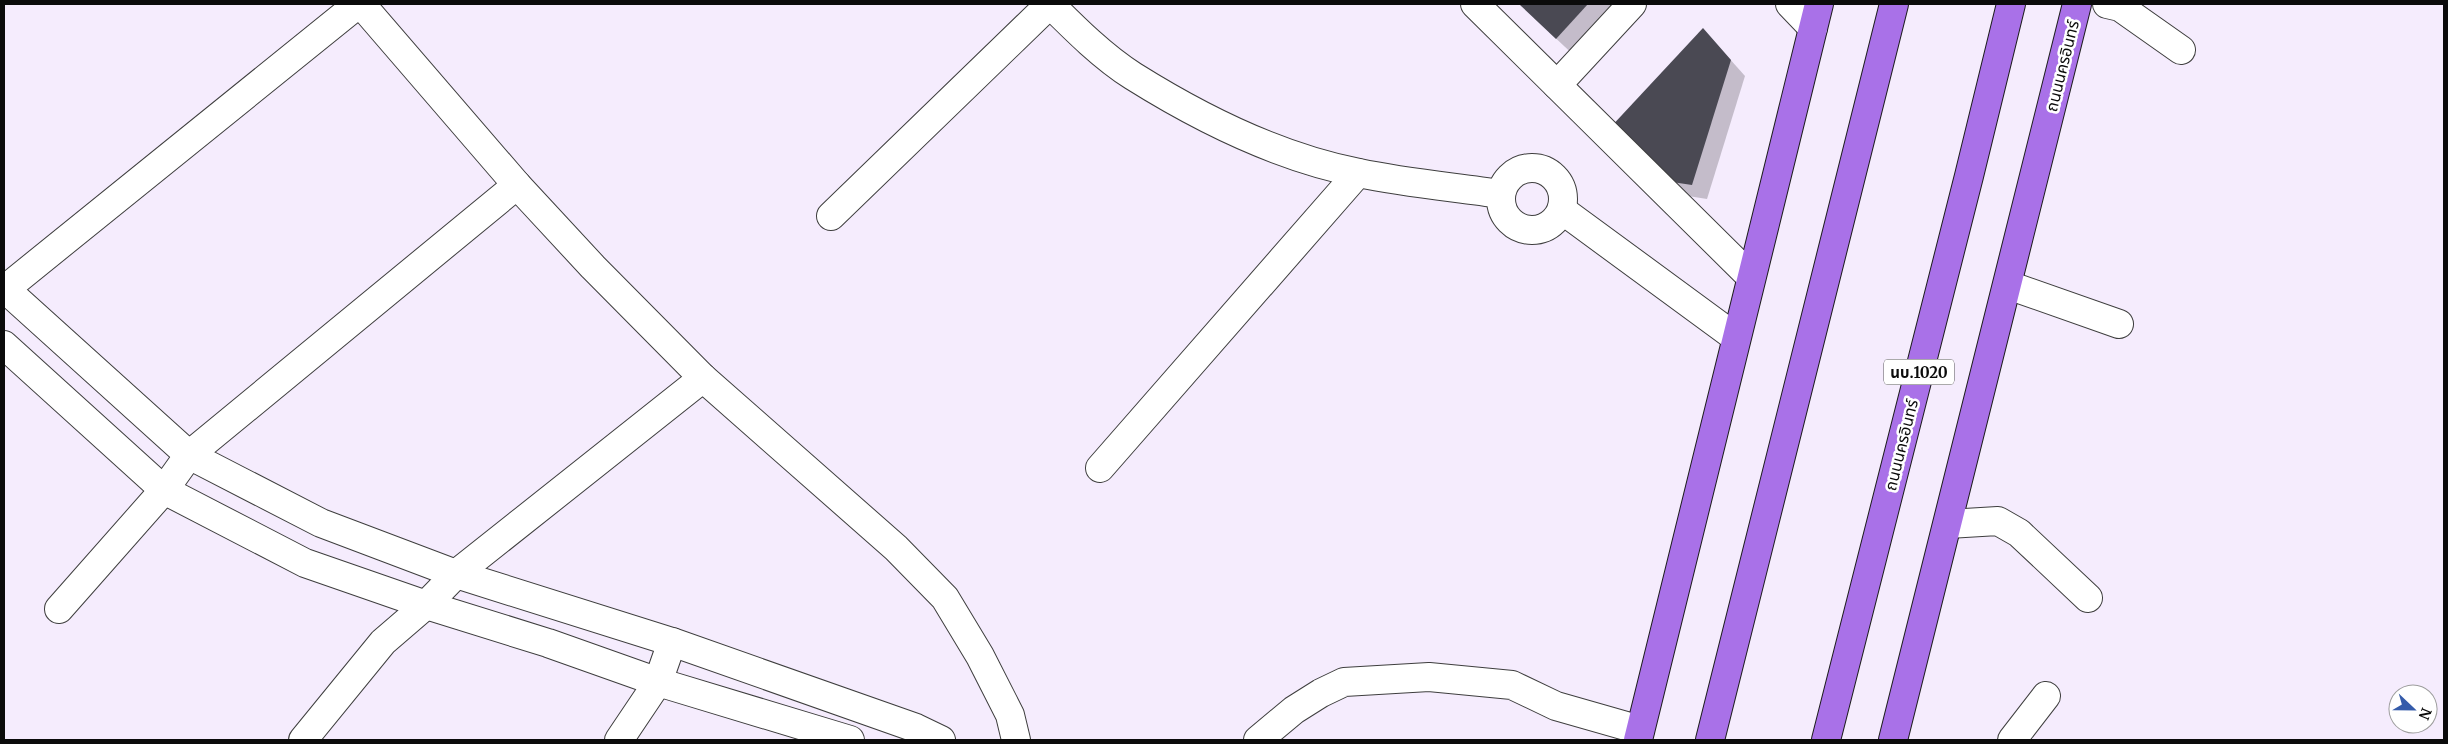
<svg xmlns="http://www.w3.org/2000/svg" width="2448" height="744" font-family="Merriweather,'Noto Sans Thai',serif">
	<rect width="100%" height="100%" fill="#f5ecfd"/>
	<!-- shadow -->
	<g fill="#0003">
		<path d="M1519,4H1630L1578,59Z"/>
		<path d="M1703,29L1745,76L1707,199L1688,196L1625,144Z"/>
	</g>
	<!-- building -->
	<g fill="#4a4953">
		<path d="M1519,4H1588L1556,39Z"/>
		<path d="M1703,28L1731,60L1692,185L1672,182L1608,130Z"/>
	</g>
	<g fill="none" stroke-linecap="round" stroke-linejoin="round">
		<defs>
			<g id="minor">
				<path d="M361,4L517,185L593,267L703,378L896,548L945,598L980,656L1010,715L1016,740"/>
				<path d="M1050,4C1075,29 1103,57 1133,76C1200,118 1281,158 1359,173C1406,183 1454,187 1501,194"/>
				<path d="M1475,4L1750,276"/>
				<path d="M1790,4L1813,28"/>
				<path d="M2107,4L2120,7L2181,50"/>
				<path d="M1557,85L1632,4"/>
				<circle cx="1532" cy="199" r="31"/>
				<path d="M1562,210L1735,337"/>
				<path d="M831,216L1050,4"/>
				<path d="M2008,285L2119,324"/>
				<path d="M4,288L189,455L321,523L456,574L672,642L916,728L941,740"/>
				<path d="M4,290L358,4"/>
				<path d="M4,345L164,490L305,563L426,605L548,643L658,682L850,740"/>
				<path d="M1100,468L1358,173"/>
				<path d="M1948,524L1998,521L2019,533L2088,598"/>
				<path d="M59,609L164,490L189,455L517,185"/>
				<path d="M303,740L383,642L426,605L456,574L703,378"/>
				<path d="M619,740L658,682L672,642"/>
				<path d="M1258,740L1294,710L1321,693L1344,682L1429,677L1512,685L1556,706L1640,730"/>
				<path d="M2012,740L2046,696"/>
			</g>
			<g id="major">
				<path d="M1638,740L1819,4"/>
				<path d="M1710,740L1894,4"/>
				<path d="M1826,740L1969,176L2011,4"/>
				<path d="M1893,740L2077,4"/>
			</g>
		</defs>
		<!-- minor casing -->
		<use href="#minor" stroke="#3e3e3e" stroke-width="30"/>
		<!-- major casing -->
		<use href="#major" stroke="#1c1c1c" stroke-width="30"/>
		<!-- minor -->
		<use href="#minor" stroke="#fff" stroke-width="28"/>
		<!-- major -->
		<use href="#major" stroke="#a971e8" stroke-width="28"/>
	</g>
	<g text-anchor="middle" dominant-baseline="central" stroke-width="5" stroke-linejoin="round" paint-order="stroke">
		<!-- shield labels -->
		<rect fill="#fff" stroke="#545454" stroke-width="1" x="1884" y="359.5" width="70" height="25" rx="4"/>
		<g font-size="15" font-weight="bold" fill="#0b0b0b">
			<text x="1919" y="372">นบ.1020</text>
		</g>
		<!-- street labels -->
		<g font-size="16" fill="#0b0b0b" stroke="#fff">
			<text transform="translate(2062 66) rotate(-76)">ถนนนครอินทร์</text>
			<text transform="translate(1901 445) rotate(-76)">ถนนนครอินทร์</text>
		</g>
	</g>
	<!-- border -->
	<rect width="2448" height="744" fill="none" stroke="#0b0b0b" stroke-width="10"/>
	<!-- north arrow -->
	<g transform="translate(2413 709) rotate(112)"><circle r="24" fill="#ffffff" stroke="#9d9d9d"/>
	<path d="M0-4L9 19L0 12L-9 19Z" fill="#355baa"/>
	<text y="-8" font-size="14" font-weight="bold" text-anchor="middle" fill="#0b0b0b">N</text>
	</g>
</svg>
